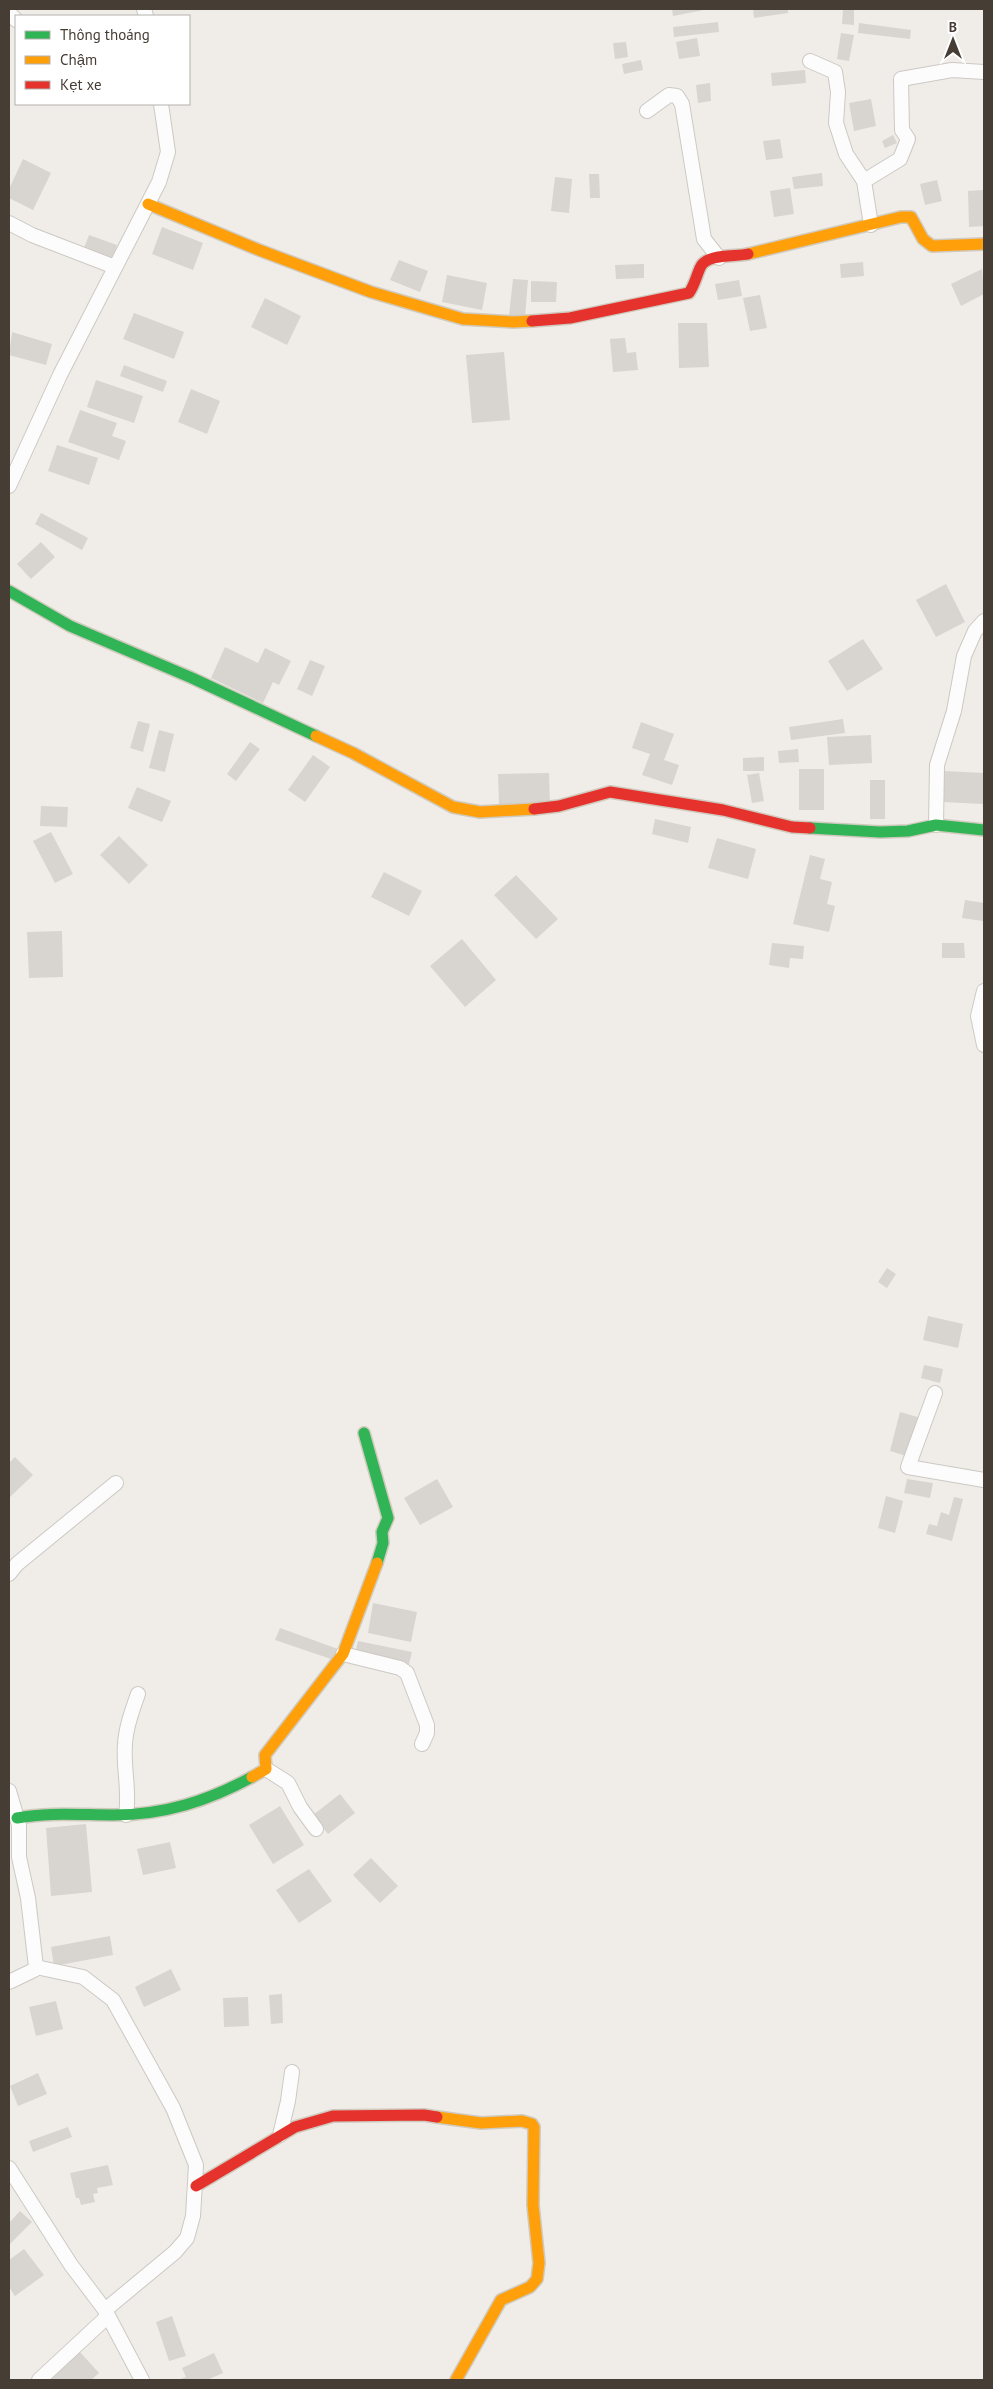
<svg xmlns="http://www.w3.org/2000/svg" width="993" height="2389" font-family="'PT Sans',sans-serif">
	<rect width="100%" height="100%" fill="#f0ede8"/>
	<!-- building -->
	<g fill="#d8d4cf">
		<path d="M672,9H704V10L673,16Z"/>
		<path d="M753,9H788V13L754,18Z"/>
		<path d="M843,9H854V25L842,24Z"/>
		<path d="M718,22L719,32L674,37L673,27Z"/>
		<path d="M859,23L911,30L910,39L858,33Z"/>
		<path d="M841,33L854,35L849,61L837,59Z"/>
		<path d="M697,38L700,56L679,59L676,42Z"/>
		<path d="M626,42L628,57L615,59L613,43Z"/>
		<path d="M641,60L643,70L624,74L622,64Z"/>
		<path d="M805,70L806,83L772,86L771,73Z"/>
		<path d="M710,83L711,101L698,103L696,85Z"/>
		<path d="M871,99L876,126L854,131L849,103Z"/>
		<path d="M893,135L897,143L885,148L882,141Z"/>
		<path d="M780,139L783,158L766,160L763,141Z"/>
		<path d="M23,159L51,173L33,210L9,198V189Z"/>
		<path d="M822,173L823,186L794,189L792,177Z"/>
		<path d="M589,174H599L600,198H590Z"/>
		<path d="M555,177L572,179L569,213L551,211Z"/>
		<path d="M937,180L942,201L925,205L920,184Z"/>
		<path d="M790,188L794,214L774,217L770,191Z"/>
		<path d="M984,190V226L969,227L968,191Z"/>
		<path d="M162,227L203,243L193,270L152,254Z"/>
		<path d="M89,235L117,245L112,258L84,248Z"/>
		<path d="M399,260L428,271L420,292L390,280Z"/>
		<path d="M863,262L864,276L841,278L840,264Z"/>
		<path d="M644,264V278L616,279L615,265Z"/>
		<path d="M982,269L984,294L961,306L951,284Z"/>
		<path d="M447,275L487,283L482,310L442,302Z"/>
		<path d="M513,279L528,280L525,317L509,315Z"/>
		<path d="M739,280L742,296L718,300L715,284Z"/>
		<path d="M531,281L557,282L556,302H531Z"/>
		<path d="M760,295L767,328L750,331L743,298Z"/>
		<path d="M265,298L301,316L287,345L251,327Z"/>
		<path d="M134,313L184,332L174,359L123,339Z"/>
		<path d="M678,323H707L709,367L679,368Z"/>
		<path d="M12,332L52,344L46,365L9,355Z"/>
		<path d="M625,338L627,353L636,352L638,370L613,372L610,339Z"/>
		<path d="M504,352L510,420L472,423L466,355Z"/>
		<path d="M124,365L167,381L163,392L120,376Z"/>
		<path d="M96,380L143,396L134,423L87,407Z"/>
		<path d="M191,389L220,401L207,434L178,422Z"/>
		<path d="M80,410L117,423L112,436L126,441L119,460L68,442Z"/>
		<path d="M57,445L98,458L89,485L48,471Z"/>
		<path d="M41,513L88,538L82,550L35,524Z"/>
		<path d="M41,542L55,557L31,579L17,564Z"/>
		<path d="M946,584L965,622L936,637L916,600Z"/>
		<path d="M863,639L883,669L847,691L828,661Z"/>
		<path d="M225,647L258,663L265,648L291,661L279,685L273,682L263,703L211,678Z"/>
		<path d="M310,660L325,666L312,696L297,689Z"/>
		<path d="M843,719L845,733L791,740L789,727Z"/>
		<path d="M138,721L150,724L143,752L130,748Z"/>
		<path d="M641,722L674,734L664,760L679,765L672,785L642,775L650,754L632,748Z"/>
		<path d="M159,730L174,734L165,772L149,768Z"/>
		<path d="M871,735L872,763L829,765L827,737Z"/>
		<path d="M250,742L260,749L236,781L227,774Z"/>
		<path d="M798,749L799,762L779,763L778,751Z"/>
		<path d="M313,755L330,767L305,802L288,790Z"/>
		<path d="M764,757V771H743V758Z"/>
		<rect x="799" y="769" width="25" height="41"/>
		<path d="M944,771L984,773V804L942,802Z"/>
		<path d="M549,773L550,804H499L498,774Z"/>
		<path d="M759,773L764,801L752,803L747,775Z"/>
		<rect x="870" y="780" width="15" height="39"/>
		<path d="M137,787L171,801L162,822L128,808Z"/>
		<path d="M41,806L68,807L67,827L40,826Z"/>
		<path d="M655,819L691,827L688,843L652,834Z"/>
		<path d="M51,832L73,874L55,883L33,841Z"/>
		<path d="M119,836L148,865L129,884L100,855Z"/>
		<path d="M717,838L756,849L748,879L708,868Z"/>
		<path d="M810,855L825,859L820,879L832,882L827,904L835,906L829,932L793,924Z"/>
		<path d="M384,872L422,891L409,916L371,897Z"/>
		<path d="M516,875L558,919L536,939L494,895Z"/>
		<path d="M965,900L984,903L983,921L962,918Z"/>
		<path d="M62,931L63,977L29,978L27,932Z"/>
		<path d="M462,939L496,980L465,1007L430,966Z"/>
		<path d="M772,943L804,946L803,959L790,958L789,968L769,965Z"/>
		<path d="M942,943H964L965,958H942Z"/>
		<path d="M887,1268L896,1274L887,1288L878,1282Z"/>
		<path d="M928,1316L963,1324L958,1348L923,1340Z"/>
		<path d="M924,1365L943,1369L940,1383L921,1378Z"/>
		<path d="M900,1412L921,1418L910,1457L890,1451Z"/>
		<path d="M15,1457L33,1475L9,1498V1463Z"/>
		<path d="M437,1479L453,1507L420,1525L404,1498Z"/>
		<path d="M907,1479L933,1483L930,1498L904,1493Z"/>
		<path d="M886,1496L903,1501L895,1533L878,1528Z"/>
		<path d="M954,1497L963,1499L952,1541L926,1534L929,1524L937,1526L941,1512L949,1515Z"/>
		<path d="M373,1603L417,1612L411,1642L368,1633Z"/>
		<path d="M280,1628L338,1649L334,1660L275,1640Z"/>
		<path d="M358,1641L412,1652L409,1664L355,1654Z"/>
		<path d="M340,1794L355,1813L328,1834L313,1815Z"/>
		<path d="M280,1806L304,1845L273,1864L249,1825Z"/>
		<path d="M86,1824L92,1892L51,1896L46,1828Z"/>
		<path d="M170,1842L176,1868L143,1875L137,1849Z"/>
		<path d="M371,1858L398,1886L380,1903L353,1875Z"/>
		<path d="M309,1869L332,1901L299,1923L276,1890Z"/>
		<path d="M110,1936L113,1955L54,1966L51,1947Z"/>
		<path d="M171,1969L181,1990L144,2007L135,1987Z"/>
		<path d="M282,1994L283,2023L271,2024L269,1995Z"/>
		<path d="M248,1997L249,2026L224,2027L223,1998Z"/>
		<path d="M56,2001L63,2029L36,2036L29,2007Z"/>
		<path d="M38,2073L47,2094L18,2106L10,2086Z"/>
		<path d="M68,2127L72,2137L33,2152L29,2141Z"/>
		<path d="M108,2165L113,2185L97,2188L98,2193L93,2194L95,2202L81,2205L79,2198H76L70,2173Z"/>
		<path d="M20,2211L32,2222L9,2245V2223Z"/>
		<path d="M24,2249L44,2275L15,2296L9,2287V2260Z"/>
		<path d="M172,2316L186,2356L169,2361L156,2322Z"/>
		<path d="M80,2352L99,2373L91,2380H48Z"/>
		<path d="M214,2353L223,2373L207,2380H178L186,2377L182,2368Z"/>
	</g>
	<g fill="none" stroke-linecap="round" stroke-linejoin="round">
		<defs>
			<g id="street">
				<path d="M144,9L146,16"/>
				<path d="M9,13L16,20"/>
				<path d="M810,61L835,72L838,92L836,123L846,154L864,181"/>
				<path d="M647,111L669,95L677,96L682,104L704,239L719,258"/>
				<path d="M9,223L32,235L115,267"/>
				<path d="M871,225L864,181L900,159L908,139L902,130L901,79L952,70L984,72"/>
				<path d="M9,486L60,375L159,182L168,152L161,104"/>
				<path d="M936,825L937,765L954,711L964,656L975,631L984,621"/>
				<path d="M984,991L978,1016L984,1045"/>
				<path d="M935,1393L908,1467L984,1480"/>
				<path d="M9,1574L17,1564L116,1483"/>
				<path d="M343,1654L400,1668L407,1673L427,1725V1733L422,1744"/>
				<path d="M266,1769L288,1783L300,1807L316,1829"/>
				<path d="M9,1791L19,1825V1857L28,1898L36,1967"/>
				<path d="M126,1815C130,1791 123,1768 125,1744C126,1727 132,1711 138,1694"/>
				<path d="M36,1967L83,1977L113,2000L173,2108L196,2165L193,2216L187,2238L175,2252L105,2310"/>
				<path d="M9,1982L34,1970L36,1967"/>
				<path d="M280,2135L288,2101L292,2072"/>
				<path d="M9,2168L71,2265L105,2310L142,2380"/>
				<path d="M39,2380L108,2316"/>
			</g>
			<g id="fast">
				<path d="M9,591L70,626L192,678L316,736"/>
				<path d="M810,828L880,832L908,831L936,825L984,830"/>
				<path d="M364,1433L388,1518L382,1532L383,1543L377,1563"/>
				<path d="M17,1818C49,1812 80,1815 113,1815C164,1815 208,1801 252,1777"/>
			</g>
			<g id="slow">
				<path d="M148,204L259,250L371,292L463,319L513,322L532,321"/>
				<path d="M748,254L901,217H911L923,239L932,246L984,244"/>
				<path d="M316,736L353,753L453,807L480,812L534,809"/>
				<path d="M252,1777L266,1769L265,1755L343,1654L377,1563"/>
				<path d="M437,2117L481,2123L522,2121L532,2124L534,2127L533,2205L539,2263L537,2279L530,2287L501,2300L456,2380"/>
			</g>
			<g id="jam">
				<path d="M532,321L570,318L689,293C695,284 696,277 700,268C706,253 735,257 748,254"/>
				<path d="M534,809L559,806L610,792L723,810L792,827L810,828"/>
				<path d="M196,2186L295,2127L333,2116L424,2115L437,2117"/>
			</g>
		</defs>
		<!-- street casing -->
		<use href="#street" stroke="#ccc9c4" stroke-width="16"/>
		<!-- fast casing -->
		<use href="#fast" stroke="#d0cabe" stroke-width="14"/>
		<!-- slow casing -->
		<use href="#slow" stroke="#d0cabe" stroke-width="14"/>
		<!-- jam casing -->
		<use href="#jam" stroke="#d0cabe" stroke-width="14"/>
		<!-- street -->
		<use href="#street" stroke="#fdfcfc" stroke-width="14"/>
		<!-- fast -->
		<use href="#fast" stroke="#30b455" stroke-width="11"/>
		<!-- slow -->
		<use href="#slow" stroke="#ff9f0a" stroke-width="11"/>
		<!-- jam -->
		<use href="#jam" stroke="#e5322d" stroke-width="11"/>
	</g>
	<!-- border -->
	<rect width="993" height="2389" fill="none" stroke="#463d34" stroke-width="20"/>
	<!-- legend -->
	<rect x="15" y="15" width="175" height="90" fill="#ffffff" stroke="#b5b1ae"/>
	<rect x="25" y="31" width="25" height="8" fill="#30b455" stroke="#b5b1ae"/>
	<text x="60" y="40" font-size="15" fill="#463d34">Thông thoáng</text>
	<rect x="25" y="56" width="25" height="8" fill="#ff9f0a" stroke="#b5b1ae"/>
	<text x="60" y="65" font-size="15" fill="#463d34">Chậm</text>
	<rect x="25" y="81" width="25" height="8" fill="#e5322d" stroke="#b5b1ae"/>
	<text x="60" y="90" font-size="15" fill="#463d34">Kẹt xe</text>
	<!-- north arrow -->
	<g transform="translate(953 40)" stroke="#ffffff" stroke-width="4" paint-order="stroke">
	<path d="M0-4L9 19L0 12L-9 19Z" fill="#463d34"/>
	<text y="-8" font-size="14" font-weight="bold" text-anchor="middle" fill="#463d34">B</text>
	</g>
</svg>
